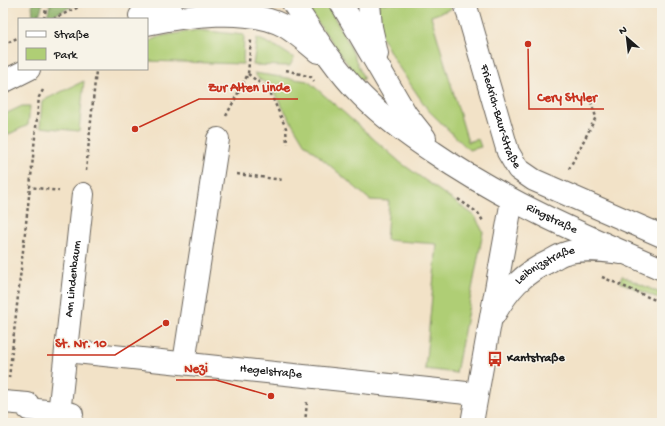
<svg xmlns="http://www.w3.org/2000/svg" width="665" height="426" font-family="'Gochi Hand',sans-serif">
	<defs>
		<pattern id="forest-firs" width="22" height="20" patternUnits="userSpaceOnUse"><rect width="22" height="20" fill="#8bb166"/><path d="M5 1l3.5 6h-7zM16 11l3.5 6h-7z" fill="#718f53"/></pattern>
	</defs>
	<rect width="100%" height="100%" fill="#f7f3e8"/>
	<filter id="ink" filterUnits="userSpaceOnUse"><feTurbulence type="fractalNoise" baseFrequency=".025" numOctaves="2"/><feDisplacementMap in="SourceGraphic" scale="8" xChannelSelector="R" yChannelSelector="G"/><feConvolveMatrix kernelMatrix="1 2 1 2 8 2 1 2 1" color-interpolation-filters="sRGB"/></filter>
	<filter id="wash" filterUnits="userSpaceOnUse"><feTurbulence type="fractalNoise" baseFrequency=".012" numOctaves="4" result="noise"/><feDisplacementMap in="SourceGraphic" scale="16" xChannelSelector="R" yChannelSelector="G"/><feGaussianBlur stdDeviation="0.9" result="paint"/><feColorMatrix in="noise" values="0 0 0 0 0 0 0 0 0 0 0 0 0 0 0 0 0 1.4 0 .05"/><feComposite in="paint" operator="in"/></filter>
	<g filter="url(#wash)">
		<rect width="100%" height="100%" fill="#f2e2c7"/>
		<!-- green -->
		<g fill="#afce75" stroke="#667548">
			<path d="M304,3H326L348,42L363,77V80H359Z"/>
			<path d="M379,3H449L451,9L431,16L468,142L478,139L481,147L469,150L428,110L396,63L377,28Z"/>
			<path d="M197,30L244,35L243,64L147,61V42L162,36Z"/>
			<path d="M257,38L277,47L294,58L290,66L253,65Z"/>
			<path d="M254,73L308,81L401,163L475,216L483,232L456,373L425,369L437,244L386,240L389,201L370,200L304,143L270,86L259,79Z"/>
			<path d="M84,81L79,131L40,127L42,101Z"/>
			<path d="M22,106H30L28,125L3,137V115Z"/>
			<path d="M622,276L662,294V300L620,282Z"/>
		</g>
		<!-- forest -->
		<g fill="url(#forest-firs)" stroke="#546641">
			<path d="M32,3H43L38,19H29L33,17Z"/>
			<path d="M50,3H79L47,18Z"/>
		</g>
	</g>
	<g filter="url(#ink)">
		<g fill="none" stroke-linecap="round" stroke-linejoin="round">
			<defs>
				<g id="minor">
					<path id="s1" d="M465,3L508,152L518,169L534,180L662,236"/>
					<path id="s2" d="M494,315C509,289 522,274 550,261C555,258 561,254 566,253C582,248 605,251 621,253"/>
					<path id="s3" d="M66,351L476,394"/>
					<path d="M184,363L218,139"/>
					<path d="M3,402L28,404V409L72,414"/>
					<path id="s4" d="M58,423L83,194"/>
					<path d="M472,423L512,200"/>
				</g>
				<g id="major">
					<path id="s5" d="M293,3C314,35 335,69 362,96C383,117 407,135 433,152C504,201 583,235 662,269"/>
					<path d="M341,3L406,114L425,138"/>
					<path d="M369,3L371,27L377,54"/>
					<path d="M140,16L171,3"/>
					<path d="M147,24C185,16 248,7 284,26C296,33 307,43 318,52"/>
					<path d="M3,82L29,69"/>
				</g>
			</defs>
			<!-- minor casing -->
			<use href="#minor" stroke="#676158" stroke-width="24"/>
			<!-- major casing -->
			<use href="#major" stroke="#676158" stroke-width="24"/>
			<!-- path -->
			<g stroke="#676158" stroke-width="2.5" stroke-dasharray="3 3" stroke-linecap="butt">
				<path d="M44,19L47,3"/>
				<path d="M53,19L87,3"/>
				<path d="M3,45L19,37"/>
				<path d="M286,70L311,77L314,81"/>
				<path d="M248,74L269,90L286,128L287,144"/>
				<path d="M43,90L39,97L30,187L59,191"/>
				<path d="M226,116L248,74L251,40"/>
				<path d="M569,169L596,117L590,99"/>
				<path d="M86,171L96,71"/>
				<path d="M237,174L283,180"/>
				<path d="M458,199L478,213L483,221"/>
				<path d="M602,277L662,303"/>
				<path d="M9,378L30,187"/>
				<path d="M305,423L307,402"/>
			</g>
			<!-- minor -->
			<use href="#minor" stroke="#fff" stroke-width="22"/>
			<!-- major -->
			<use href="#major" stroke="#fff" stroke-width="22"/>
		</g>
	</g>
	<!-- icons -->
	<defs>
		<symbol id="bus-bare" viewBox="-9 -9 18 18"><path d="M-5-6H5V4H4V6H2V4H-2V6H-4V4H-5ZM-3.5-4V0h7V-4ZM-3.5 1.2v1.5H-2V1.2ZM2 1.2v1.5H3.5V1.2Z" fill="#c8321e" stroke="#f7f3e8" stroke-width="2.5" paint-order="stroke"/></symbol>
	</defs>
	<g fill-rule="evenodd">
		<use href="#bus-bare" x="484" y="348" width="22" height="22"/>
	</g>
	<g text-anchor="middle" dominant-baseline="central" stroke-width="3" stroke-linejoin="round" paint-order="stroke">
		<!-- street labels -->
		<g font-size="12" fill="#1c1c1c" stroke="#f7f3e8">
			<text stroke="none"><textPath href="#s1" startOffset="119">Friedrich-Baur-Straße</textPath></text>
			<text stroke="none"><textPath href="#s5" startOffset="343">Ringstraße</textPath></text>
			<text stroke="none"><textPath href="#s2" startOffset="73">Leibnizstraße</textPath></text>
			<text stroke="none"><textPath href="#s4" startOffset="145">Am Lindenbaum</textPath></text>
			<text stroke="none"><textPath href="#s3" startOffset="206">Hegelstraße</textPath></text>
		</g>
		<!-- poi labels -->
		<g font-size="12" font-weight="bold" fill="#1c1c1c" stroke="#f7f3e8" text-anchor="start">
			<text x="507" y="359">Kantstraße</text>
		</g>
	</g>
	<!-- callouts -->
	<path fill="none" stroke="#c8321e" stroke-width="1.5" d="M135 129L199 99H298M528 44L529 109H604M166 323L115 355H47M271 396L216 380H176"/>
	<g fill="#c8321e" stroke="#f7f3e8" stroke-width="1.5">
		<circle cx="135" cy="129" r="4"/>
		<circle cx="528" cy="44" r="4"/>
		<circle cx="166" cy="323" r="4"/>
		<circle cx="271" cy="396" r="4"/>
	</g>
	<g font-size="13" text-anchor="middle" font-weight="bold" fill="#c8321e" stroke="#f7f3e8" stroke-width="3" stroke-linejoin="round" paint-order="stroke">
		<text x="249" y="91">Zur Alten Linde</text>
		<text x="567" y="101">Cery Styler</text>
		<text x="81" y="347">St. Nr. 10</text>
		<text x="196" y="372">Nezi</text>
	</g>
	<!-- margin -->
	<rect width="665" height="426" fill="none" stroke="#f7f3e8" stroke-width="16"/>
	<!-- legend -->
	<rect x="18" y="18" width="130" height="52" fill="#f7f3e8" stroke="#9f9d96"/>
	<rect x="26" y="31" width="20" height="6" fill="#ffffff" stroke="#9f9d96"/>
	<text x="54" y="38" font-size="12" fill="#1c1c1c">Straße</text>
	<rect x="26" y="48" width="20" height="12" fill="#afce75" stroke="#9f9d96"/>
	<text x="54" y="58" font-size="12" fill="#1c1c1c">Park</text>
	<!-- north arrow -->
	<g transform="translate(627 38) rotate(332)" stroke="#f7f3e8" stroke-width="3" paint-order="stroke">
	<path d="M0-3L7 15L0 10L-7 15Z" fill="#1c1c1c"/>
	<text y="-6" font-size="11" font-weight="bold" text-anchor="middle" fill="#1c1c1c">N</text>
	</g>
</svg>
